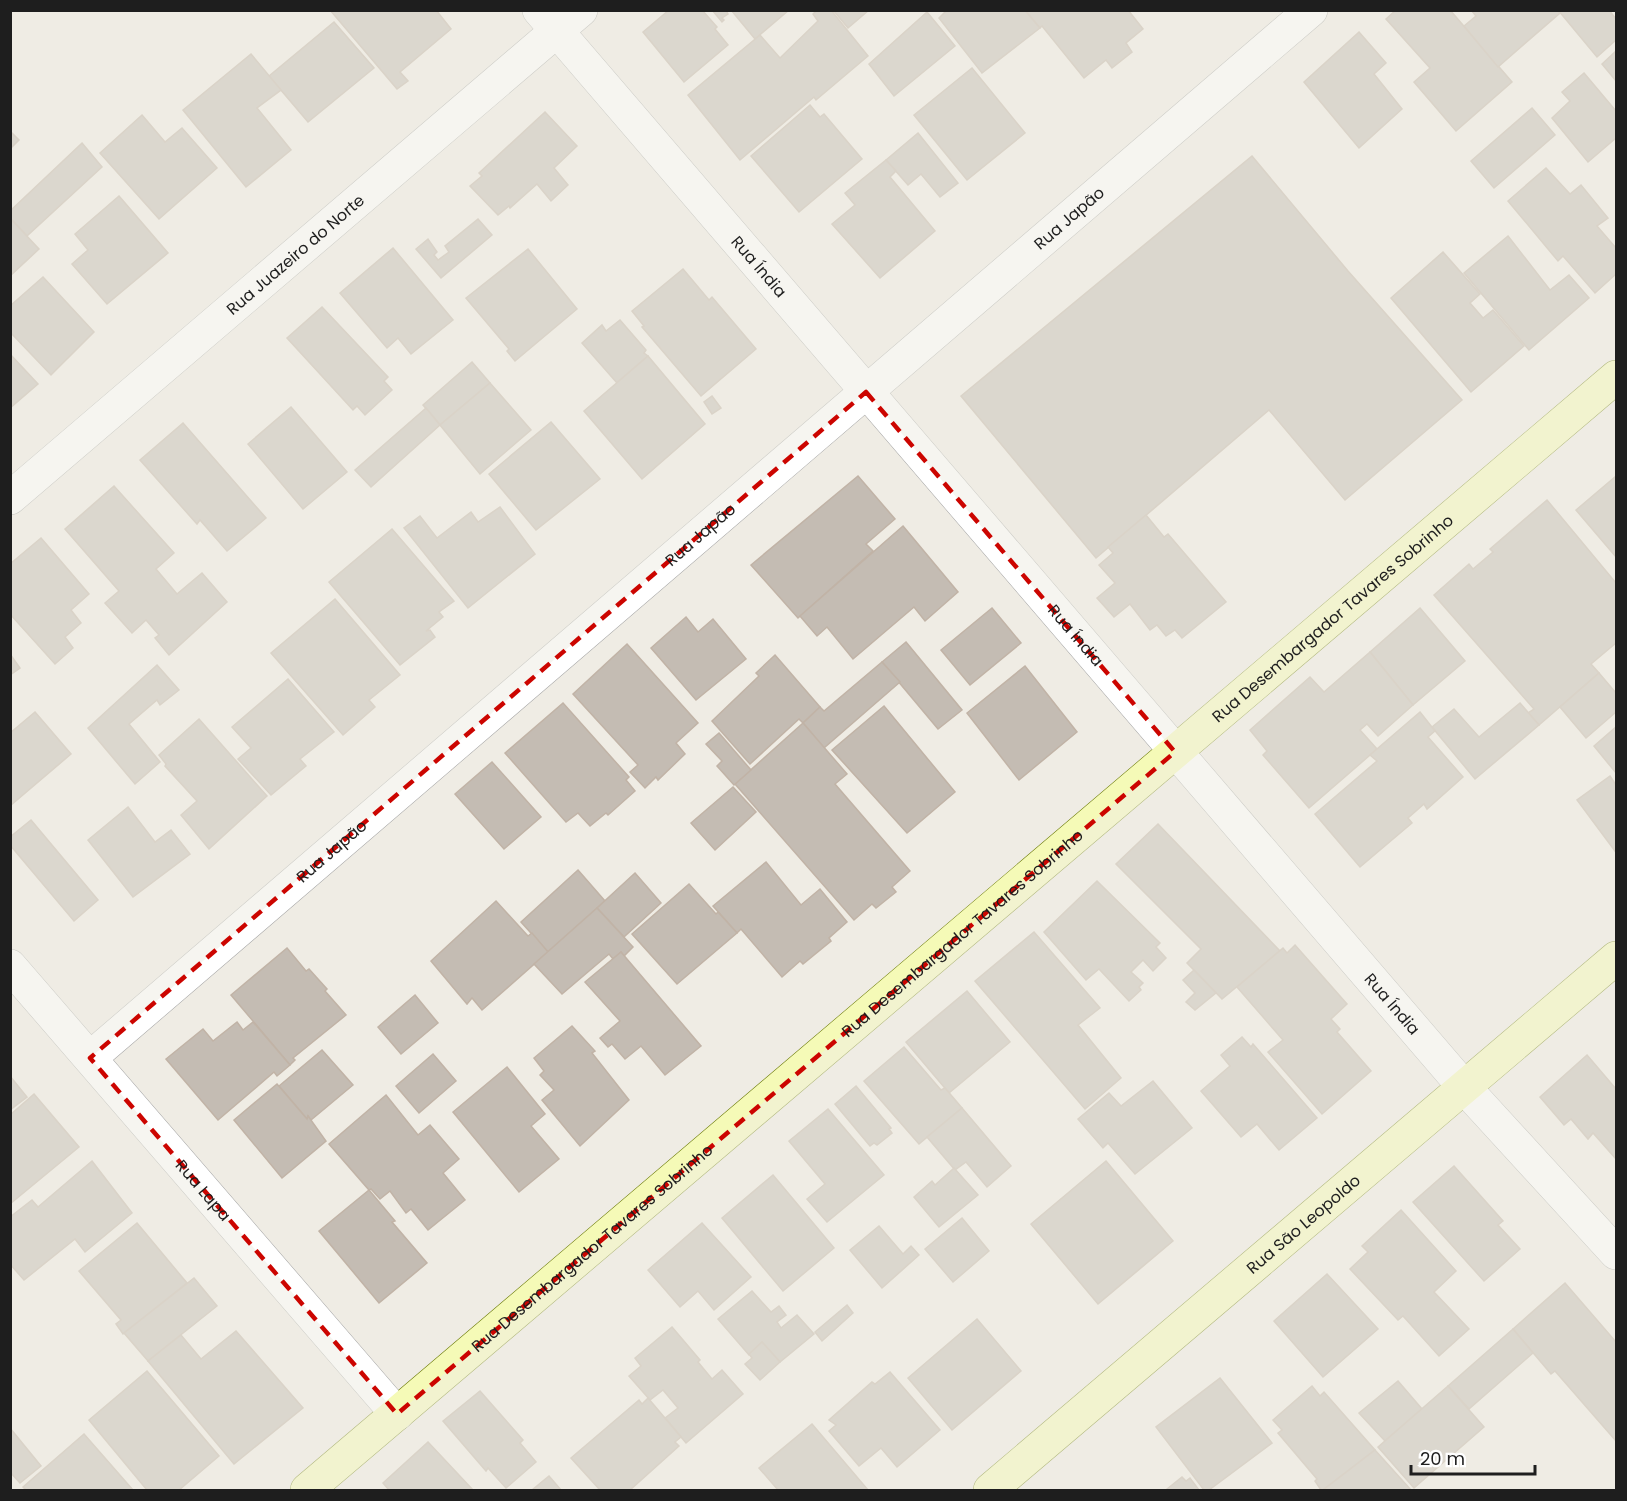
<svg xmlns="http://www.w3.org/2000/svg" width="1627" height="1501" font-family="Poppins,sans-serif">
	<rect width="100%" height="100%" fill="#efece4"/>
	<!-- building -->
	<g fill="#c4bcb3" stroke="#c1b3a6" stroke-width="1.5">
		<path d="M330,10H436L451,29L400,72L408,81L397,89Z"/>
		<path d="M669,10H702L717,27L715,29L728,45L684,82L643,32Z"/>
		<path d="M712,10H726L728,14L722,18L724,20L722,22Z"/>
		<path d="M731,10H789L755,39Z"/>
		<path d="M817,10H831L868,56L816,100L814,97L740,160L688,95L760,35L780,58L818,21L813,14Z"/>
		<path d="M833,10H869L848,28Z"/>
		<path d="M947,10H1025L1040,28L982,73L939,18Z"/>
		<path d="M1025,10H1128L1143,29L1126,43L1132,52L1112,68L1106,60L1084,78L1042,26L1040,28Z"/>
		<path d="M1396,10H1450L1512,82L1456,131L1414,82L1430,68L1386,19Z"/>
		<path d="M1471,10H1558L1560,13L1498,67L1464,26L1476,16Z"/>
		<path d="M1558,10H1609L1616,19V40L1597,57Z"/>
		<path d="M927,12L955,46L894,96L869,64Z"/>
		<path d="M334,22L374,68L308,122L269,76Z"/>
		<path d="M1359,32L1386,63L1374,74L1402,109L1359,148L1304,82Z"/>
		<path d="M1616,51V81L1602,64Z"/>
		<path d="M251,54L281,90L257,108L291,150L246,187L183,110Z"/>
		<path d="M972,68L1025,133L967,180L914,115Z"/>
		<path d="M1584,73L1616,111V138L1588,162L1552,118L1570,101L1562,92Z"/>
		<path d="M810,105L820,117L824,114L862,159L799,212L751,156Z"/>
		<path d="M1532,108L1555,135L1494,188L1471,161Z"/>
		<path d="M545,112L577,146L554,168L568,185L551,201L537,184L510,208L509,206L498,215L470,186L482,176L479,173Z"/>
		<path d="M142,115L165,142L182,128L217,168L159,219L100,153Z"/>
		<path d="M10,131L19,140L10,149Z"/>
		<path d="M918,133L958,183L940,197L921,174L908,185L886,160Z"/>
		<path d="M82,143L102,167L27,236L10,218V211Z"/>
		<path d="M1252,156L1348,271L1462,400L1345,500L1269,410L1096,558L961,396Z"/>
		<path d="M886,160L896,171L890,177L935,231L880,278L832,224L855,205L845,193Z"/>
		<path d="M1546,168L1570,194L1581,185L1608,218L1597,226L1616,248V274L1595,293L1563,256L1558,261L1508,201Z"/>
		<path d="M119,196L168,253L107,304L72,264L88,250L75,234Z"/>
		<path d="M10,218L39,249L10,276Z"/>
		<path d="M478,219L492,235L441,278L416,249L428,239L437,252L434,255L438,260L449,252L445,246Z"/>
		<path d="M1508,236L1550,290L1569,275L1589,298L1529,350L1464,273Z"/>
		<path d="M393,248L453,320L411,354L398,338L387,348L340,293Z"/>
		<path d="M528,249L577,309L515,361L507,351L509,349L466,298Z"/>
		<path d="M1443,252L1480,294L1470,303L1483,318L1493,310L1524,346L1471,392L1391,298Z"/>
		<path d="M683,269L709,300L712,297L756,349L701,396L642,327L644,326L632,311Z"/>
		<path d="M43,277L94,332L51,375L10,332V306Z"/>
		<path d="M322,307L388,377L384,381L392,390L365,415L357,406L353,410L287,338Z"/>
		<path d="M620,320L646,350L644,353L648,356L617,383L582,343L602,325L606,331Z"/>
		<path d="M10,354L38,384L10,408Z"/>
		<path d="M648,356L705,424L642,479L584,411Z"/>
		<path d="M472,362L490,383L440,425L423,405Z"/>
		<path d="M490,383L531,430L480,474L440,425Z"/>
		<path d="M712,396L721,408L712,414L704,402Z"/>
		<path d="M291,407L347,472L303,509L248,444Z"/>
		<path d="M426,408L440,425L371,487L355,470Z"/>
		<path d="M551,422L600,479L536,530L489,474Z"/>
		<path d="M183,423L266,518L227,551L200,520L197,524L140,460Z"/>
		<path d="M858,476L895,519L866,544L873,551L798,618L751,565Z"/>
		<path d="M1616,476V557L1576,510Z"/>
		<path d="M114,486L174,553L156,569L177,594L202,573L227,602L169,655L155,638L159,635L146,620L132,633L105,603L119,591L65,529Z"/>
		<path d="M1547,500L1616,583V643L1591,664L1599,673L1539,725L1528,713L1534,709L1434,595L1469,564L1473,569L1493,552L1490,549Z"/>
		<path d="M500,507L535,554L468,608L404,528L420,516L437,538L471,512L478,522Z"/>
		<path d="M1146,515L1164,537L1168,534L1226,602L1182,638L1175,630L1166,636L1157,625L1150,630L1130,604L1114,617L1097,598L1115,583L1099,565L1113,553L1108,547Z"/>
		<path d="M903,526L958,592L925,621L914,607L853,659L827,627L817,636L800,616Z"/>
		<path d="M392,529L454,601L439,612L443,617L426,631L430,630L435,637L400,665L329,582Z"/>
		<path d="M41,538L89,594L71,610L81,623L65,637L73,648L55,664L10,614V564Z"/>
		<path d="M335,599L400,675L369,700L375,707L343,735L271,653Z"/>
		<path d="M992,608L1021,643L970,685L941,650Z"/>
		<path d="M1420,608L1465,661L1413,705L1370,652Z"/>
		<path d="M686,617L698,632L713,619L746,659L696,700L651,648Z"/>
		<path d="M906,642L962,710L938,729L882,662Z"/>
		<path d="M627,644L698,723L676,743L685,754L658,780L656,777L645,788L630,772L638,765L573,694Z"/>
		<path d="M1370,652L1413,705L1378,736L1367,724L1360,730L1377,749L1309,808L1263,755L1267,751L1250,730L1310,677L1324,692Z"/>
		<path d="M10,654L20,668L10,675Z"/>
		<path d="M775,655L820,707L803,723L799,719L750,764L712,721L759,676L756,673Z"/>
		<path d="M882,662L900,682L824,748L803,723L820,707L824,711Z"/>
		<path d="M157,665L179,690L160,705L157,700L129,724L160,762L135,784L88,728Z"/>
		<path d="M1025,666L1077,732L1019,780L967,713Z"/>
		<path d="M1599,673L1616,693V712L1586,738L1560,707Z"/>
		<path d="M288,679L334,732L300,759L306,766L271,795L238,759L251,748L232,727Z"/>
		<path d="M563,703L629,777L626,780L635,791L608,815L606,813L590,826L578,813L566,822L505,753Z"/>
		<path d="M1520,703L1539,725L1475,779L1432,727L1454,709L1479,737Z"/>
		<path d="M884,706L955,792L907,833L832,750Z"/>
		<path d="M35,712L71,754L10,806V733Z"/>
		<path d="M1420,712L1435,731L1428,737L1463,777L1427,809L1424,804L1408,818L1412,823L1360,867L1315,814L1377,761L1370,755Z"/>
		<path d="M199,719L267,796L209,849L181,815L197,801L165,766L166,764L159,755Z"/>
		<path d="M803,723L847,774L835,784L910,871L892,887L896,892L876,908L872,904L854,920L735,784Z"/>
		<path d="M1616,727V773L1594,746Z"/>
		<path d="M719,733L751,770L734,785L717,766L722,761L706,744Z"/>
		<path d="M492,762L541,817L504,849L455,794Z"/>
		<path d="M1610,776L1616,785V850L1615,851L1577,800Z"/>
		<path d="M733,787L756,812L715,850L691,823Z"/>
		<path d="M128,807L155,842L171,830L190,854L133,897L88,840Z"/>
		<path d="M31,820L98,900L74,921L10,845V837Z"/>
		<path d="M1158,824L1280,951L1222,999L1187,963L1201,949L1116,864Z"/>
		<path d="M766,862L801,905L820,889L847,922L829,938L831,941L803,964L800,961L782,977L741,929L737,933L713,906Z"/>
		<path d="M578,870L605,901L548,952L521,922Z"/>
		<path d="M635,873L661,903L624,937L597,908Z"/>
		<path d="M1097,881L1160,943L1156,947L1166,958L1153,971L1143,960L1131,972L1143,983L1139,987L1141,990L1129,1001L1099,969L1086,980L1044,932Z"/>
		<path d="M689,884L716,914L718,912L737,933L677,984L632,934Z"/>
		<path d="M496,901L528,936L532,933L548,952L482,1010L472,998L467,1004L431,961Z"/>
		<path d="M597,908L633,947L624,956L621,952L613,959L609,954L562,994L534,964Z"/>
		<path d="M1034,932L1100,1008L1078,1025L1121,1078L1085,1109L975,981Z"/>
		<path d="M1295,945L1347,1004L1331,1019L1340,1029L1337,1032L1371,1071L1322,1114L1268,1052L1283,1040L1237,987L1283,948L1287,953Z"/>
		<path d="M287,948L306,971L309,969L327,989L325,991L346,1015L293,1058L295,1060L290,1065L231,995Z"/>
		<path d="M621,952L701,1046L665,1075L641,1046L625,1059L612,1044L608,1047L600,1038L620,1021L585,982Z"/>
		<path d="M1194,970L1216,993L1195,1010L1186,1002L1195,993L1183,980Z"/>
		<path d="M967,991L1010,1042L949,1093L906,1042Z"/>
		<path d="M415,995L438,1023L401,1054L378,1027Z"/>
		<path d="M237,1022L243,1030L253,1022L290,1065L277,1076L274,1072L218,1120L166,1059L203,1029L213,1041Z"/>
		<path d="M572,1026L595,1051L592,1053L629,1100L580,1146L542,1100L554,1090L540,1075L544,1071L534,1058Z"/>
		<path d="M1242,1037L1251,1047L1253,1044L1317,1118L1279,1150L1257,1124L1241,1137L1201,1091L1230,1066L1221,1055Z"/>
		<path d="M904,1047L941,1090L945,1088L962,1108L919,1144L864,1081Z"/>
		<path d="M322,1050L353,1085L311,1120L308,1116L307,1119L279,1086Z"/>
		<path d="M433,1054L456,1081L419,1113L396,1086Z"/>
		<path d="M1587,1055L1616,1089V1159L1593,1133L1588,1139L1571,1119L1564,1125L1540,1097Z"/>
		<path d="M507,1067L545,1114L531,1126L559,1159L519,1192L453,1112Z"/>
		<path d="M10,1076L27,1097L10,1110Z"/>
		<path d="M1153,1081L1192,1128L1135,1174L1108,1143L1103,1148L1078,1119L1109,1093L1121,1106Z"/>
		<path d="M277,1084L307,1119L308,1116L326,1141L282,1178L234,1120Z"/>
		<path d="M856,1086L891,1128L889,1129L892,1133L877,1145L874,1143L870,1146L835,1104Z"/>
		<path d="M34,1094L79,1147L10,1204V1115Z"/>
		<path d="M386,1095L418,1135L430,1125L459,1159L443,1173L465,1200L428,1230L411,1209L406,1213L390,1191L380,1199L371,1189L369,1190L329,1144Z"/>
		<path d="M962,1108L1011,1166L987,1187L966,1162L955,1170L927,1137Z"/>
		<path d="M828,1109L884,1175L827,1222L807,1199L825,1184L789,1141Z"/>
		<path d="M92,1161L132,1213L85,1252L75,1239L24,1280L10,1264V1217L32,1200L38,1207Z"/>
		<path d="M1106,1161L1173,1241L1098,1304L1031,1224Z"/>
		<path d="M1454,1166L1503,1221L1498,1225L1520,1249L1484,1281L1413,1202Z"/>
		<path d="M954,1168L978,1195L939,1227L914,1197L932,1181L935,1185Z"/>
		<path d="M773,1175L834,1248L783,1291L722,1218Z"/>
		<path d="M369,1190L395,1221L392,1222L427,1263L379,1303L319,1231Z"/>
		<path d="M1401,1210L1456,1271L1434,1292L1469,1329L1439,1356L1403,1316L1398,1320L1350,1269L1368,1252L1362,1246Z"/>
		<path d="M962,1218L989,1251L953,1282L925,1249Z"/>
		<path d="M137,1223L187,1283L123,1334L116,1324L121,1320L79,1271Z"/>
		<path d="M702,1223L751,1277L714,1310L698,1291L680,1307L648,1270Z"/>
		<path d="M879,1226L903,1254L911,1246L919,1255L882,1288L850,1250Z"/>
		<path d="M1327,1274L1378,1329L1323,1377L1274,1321Z"/>
		<path d="M194,1278L217,1306L148,1361L124,1333Z"/>
		<path d="M1565,1283L1616,1342V1441L1555,1371L1551,1374L1513,1329Z"/>
		<path d="M752,1291L771,1312L779,1306L786,1315L777,1322L781,1328L797,1315L814,1334L780,1362L762,1342L749,1355L718,1319Z"/>
		<path d="M847,1305L853,1313L822,1341L815,1332Z"/>
		<path d="M977,1319L1021,1371L952,1430L908,1378Z"/>
		<path d="M672,1327L700,1360L698,1362L712,1379L722,1370L743,1394L686,1443L665,1418L678,1408L663,1390L650,1400L629,1376L641,1366L635,1358Z"/>
		<path d="M1513,1329L1533,1353L1469,1409L1448,1386Z"/>
		<path d="M236,1331L303,1408L234,1464L148,1361L181,1335L201,1359Z"/>
		<path d="M762,1342L780,1362L760,1380L745,1364L752,1358L749,1354Z"/>
		<path d="M147,1371L219,1456L179,1490H147L89,1420Z"/>
		<path d="M890,1372L940,1430L897,1467L881,1448L859,1466L829,1431L836,1425L829,1420L872,1382L875,1384Z"/>
		<path d="M1220,1378L1272,1443L1209,1490H1204L1156,1427Z"/>
		<path d="M1398,1381L1422,1409L1385,1441L1359,1413Z"/>
		<path d="M1312,1386L1320,1396L1324,1392L1375,1450L1323,1490H1321L1315,1481L1317,1479L1278,1433L1282,1430L1273,1420Z"/>
		<path d="M1448,1386L1484,1427L1414,1488L1378,1447Z"/>
		<path d="M480,1391L523,1440L520,1443L536,1462L506,1488L488,1468L486,1471L443,1421Z"/>
		<path d="M648,1398L681,1437L675,1442L679,1446L630,1490H600L571,1458L639,1400L642,1404Z"/>
		<path d="M812,1424L868,1490H778L759,1468Z"/>
		<path d="M10,1428L41,1466L20,1483L10,1472Z"/>
		<path d="M84,1434L133,1490H26L23,1487Z"/>
		<path d="M428,1442L473,1490H389L383,1483Z"/>
		<path d="M1375,1450L1411,1490H1323Z"/>
		<path d="M549,1476L561,1490H532Z"/>
		<path d="M1182,1477L1186,1481L1190,1478L1199,1490H1169L1167,1489Z"/>
	</g>
	<g fill="none" stroke-linecap="round" stroke-linejoin="round">
		<defs>
			<g id="street">
				<path id="s1" d="M539,10L1464,1087L1616,1253"/>
				<path id="s2" d="M10,498L581,10"/>
				<path id="s3" d="M10,966L397,1414"/>
				<path id="s4" d="M90,1058L1311,10"/>
			</g>
			<g id="secondary">
				<path id="s5" d="M307,1490L1616,377"/>
				<path id="s6" d="M990,1490L1616,958"/>
			</g>
		</defs>
		<!-- street casing -->
		<use href="#street" stroke="#a5a5a5" stroke-width="34"/>
		<!-- secondary casing -->
		<use href="#secondary" stroke="#687703" stroke-width="34"/>
		<!-- street -->
		<use href="#street" stroke="#fff" stroke-width="33"/>
		<!-- secondary -->
		<use href="#secondary" stroke="#f5fab7" stroke-width="33"/>
	</g>
	<!-- marked area -->
	<path d="M0 0H1627V1501H0ZM866,392L1175,752L397,1414L90,1058Z" fill="#efece4" fill-opacity=".55" fill-rule="evenodd"/>
	<path fill="none" stroke="#cc0500" stroke-width="4.5" stroke-dasharray="12 8" stroke-linejoin="round" d="M866,392L1175,752L397,1414L90,1058Z"/>
	<g text-anchor="middle" dominant-baseline="central" stroke-width="6" stroke-linejoin="round" paint-order="stroke">
		<!-- street labels -->
		<g font-size="16" fill="#1e1e1e" stroke="#fff">
			<text stroke="none"><textPath href="#s4" startOffset="1290">Rua Japão</textPath></text>
			<text stroke="none"><textPath href="#s2" startOffset="375">Rua Juazeiro do Norte</textPath></text>
			<text stroke="none"><textPath href="#s1" startOffset="338">Rua Índia</textPath></text>
			<text stroke="none"><textPath href="#s4" startOffset="804">Rua Japão</textPath></text>
			<text stroke="none"><textPath href="#s5" startOffset="1346">Rua Desembargador Tavares Sobrinho</textPath></text>
			<text stroke="none"><textPath href="#s1" startOffset="824">Rua Índia</textPath></text>
			<text stroke="none"><textPath href="#s4" startOffset="318">Rua Japão</textPath></text>
			<text stroke="none"><textPath href="#s5" startOffset="860">Rua Desembargador Tavares Sobrinho</textPath></text>
			<text stroke="none"><textPath href="#s1" startOffset="1310">Rua Índia</textPath></text>
			<text stroke="none"><textPath href="#s3" startOffset="296">Rua Lapa</textPath></text>
			<text stroke="none"><textPath href="#s6" startOffset="411">Rua São Leopoldo</textPath></text>
			<text stroke="none"><textPath href="#s5" startOffset="374">Rua Desembargador Tavares Sobrinho</textPath></text>
		</g>
	</g>
	<!-- border -->
	<rect width="1627" height="1501" fill="none" stroke="#1e1e1e" stroke-width="24"/>
	<!-- scale -->
	<path d="M1411 1465v9h124v-9" fill="none" stroke="#1e1e1e" stroke-width="3"/>
	<text x="1420" y="1465" font-size="18" fill="#1e1e1e" stroke="#ffffff" stroke-width="4.5" paint-order="stroke">20 m</text>
</svg>
